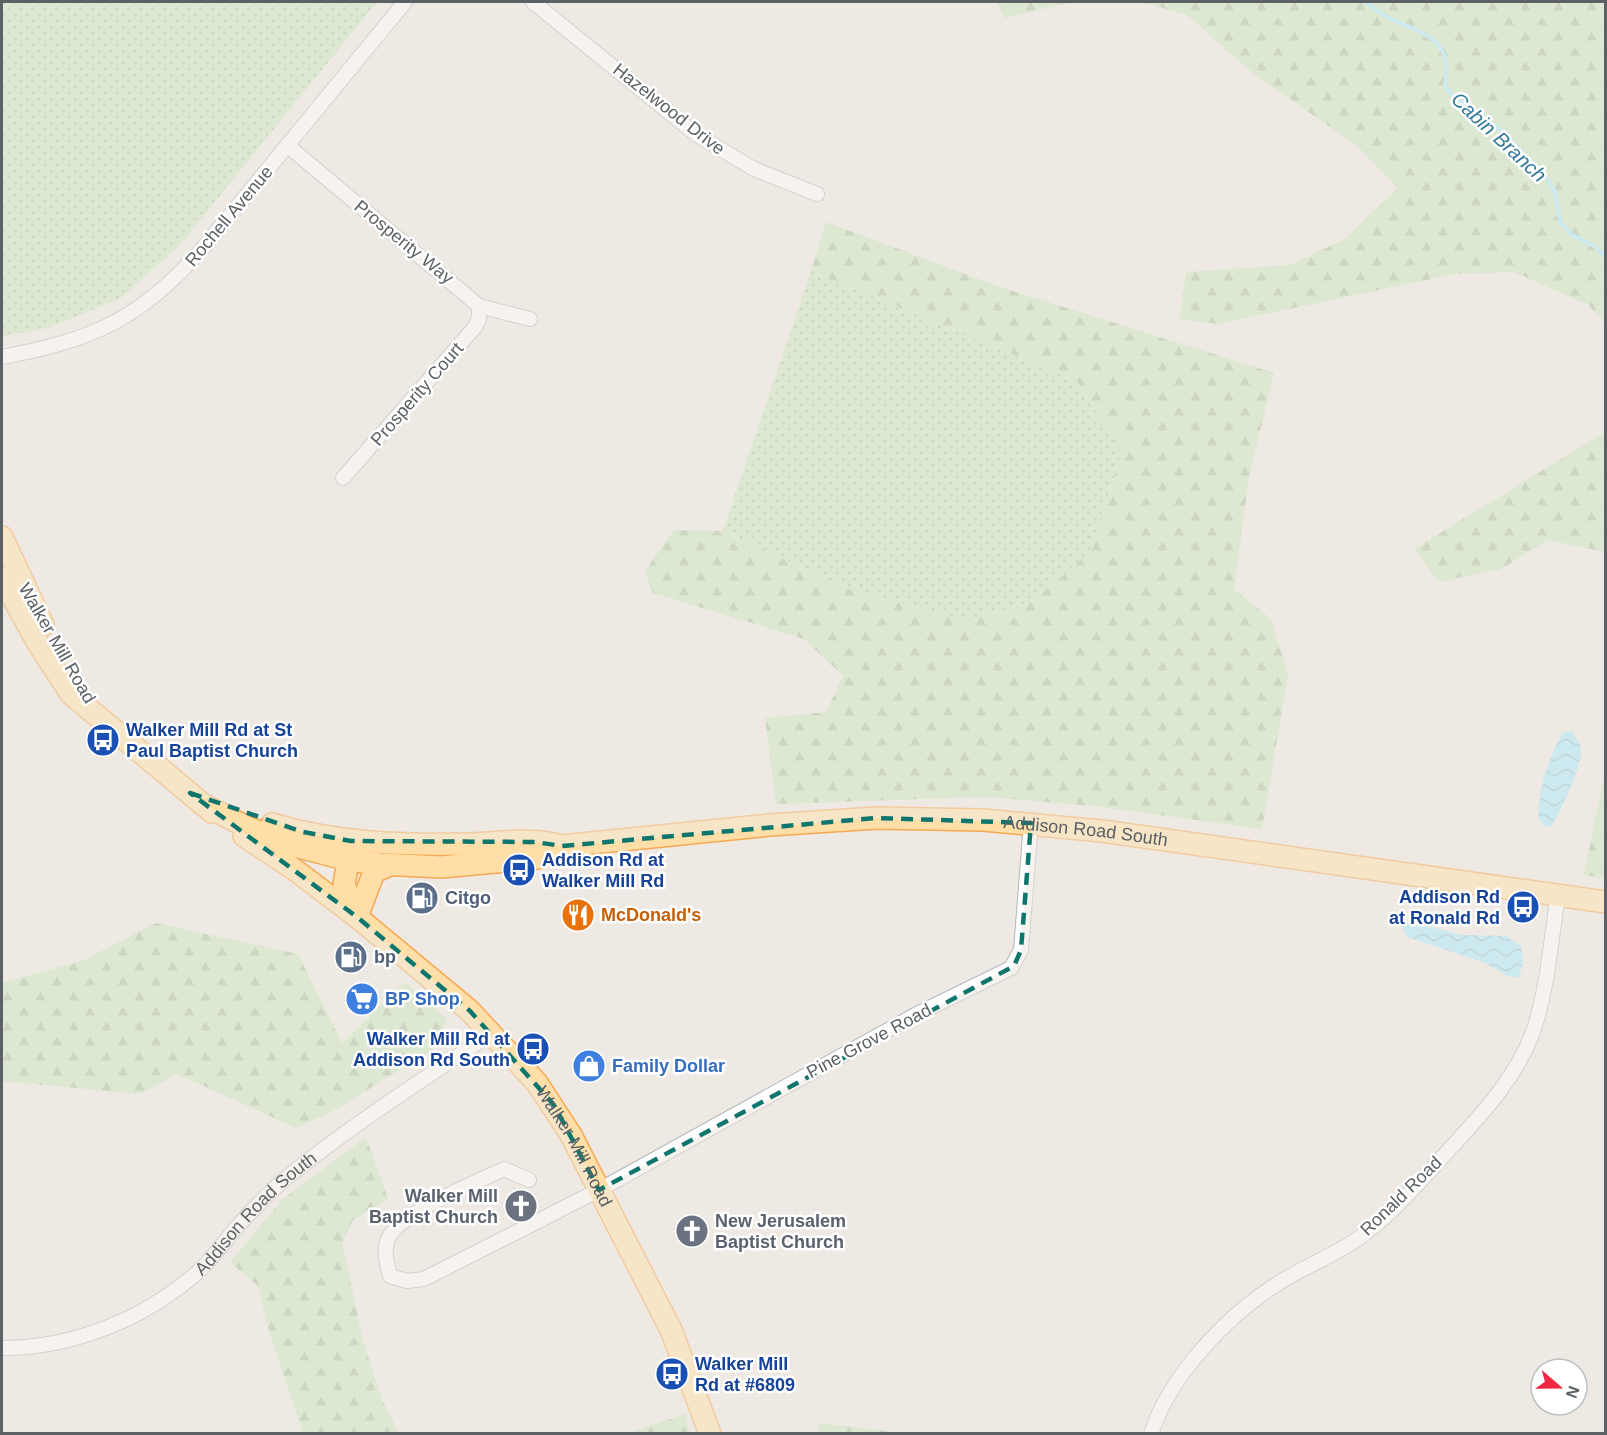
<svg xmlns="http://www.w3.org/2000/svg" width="1607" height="1435" font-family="Helvetica,sans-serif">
	<defs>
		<pattern id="grass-dots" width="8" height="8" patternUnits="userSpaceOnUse" patternTransform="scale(1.5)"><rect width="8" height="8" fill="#c6e7be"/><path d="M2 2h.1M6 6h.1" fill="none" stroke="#a4bf9e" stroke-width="1.8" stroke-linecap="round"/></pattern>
		<pattern id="forest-firs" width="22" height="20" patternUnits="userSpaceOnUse" patternTransform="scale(1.5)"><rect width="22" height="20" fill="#c6e7be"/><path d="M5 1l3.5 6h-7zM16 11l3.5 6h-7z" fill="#a4bf9e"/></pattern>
		<pattern id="water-waves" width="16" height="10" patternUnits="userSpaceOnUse" patternTransform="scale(1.5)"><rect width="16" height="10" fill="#a2e9ff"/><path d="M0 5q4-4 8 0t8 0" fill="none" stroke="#87c0d2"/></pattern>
	</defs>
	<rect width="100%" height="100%" fill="#eee9e2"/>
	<!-- grass -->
	<g fill="url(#grass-dots)">
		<path d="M2,2H377L179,246L121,298L48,328L2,336Z"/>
		<path d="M811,271L1077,381L1122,452L1089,553L1033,601L969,621L849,589L723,531Z"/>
	</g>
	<!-- forest -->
	<g fill="url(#forest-firs)">
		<path d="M998,2H1072L1004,18Z"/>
		<path d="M1142,2H1605V322L1588,305L1514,272L1455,274L1218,324L1180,319L1186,272L1290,265L1343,240L1398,188L1356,145L1255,75L1187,15Z"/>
		<path d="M826,222L1000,287L1274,373L1249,477L1234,589L1271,619L1288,674L1262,829L1094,806L987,797L776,804L765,718L826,712L843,676L804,639L653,593L645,571L674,530L723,531L849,589L969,621L1033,601L1089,553L1122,452L1077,381L811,271Z"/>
		<path d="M1605,432V552L1548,540L1501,569L1439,582L1414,549Z"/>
		<path d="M1605,772V879L1584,875Z"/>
		<path d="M156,923L298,954L342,1043L405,982L447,1019L433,1049L335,1110L296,1128L177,1074L140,1094L2,1081V983L84,960Z"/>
		<path d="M366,1137L388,1199L353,1220L342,1242L363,1341L382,1400L399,1433H303L270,1335L258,1286L230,1262L283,1199Z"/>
		<path d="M685,1414L689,1433H629Z"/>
		<path d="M819,1423L903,1433H818Z"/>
	</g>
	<!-- water -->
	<g fill="url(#water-waves)">
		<path d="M1571,731C1576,737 1581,743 1581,752C1581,768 1560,812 1551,827L1544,826L1538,818C1539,787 1548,761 1562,733Z"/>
		<path d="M1413,923L1463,935L1507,936L1521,946L1523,962L1519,977H1510L1483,962L1407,937L1401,926Z"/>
	</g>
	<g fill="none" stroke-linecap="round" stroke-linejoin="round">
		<!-- stream -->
		<path stroke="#a2e9ff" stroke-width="4" d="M1367,2C1395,33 1458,25 1445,85L1453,96L1499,129L1544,174L1554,190L1561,223L1572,235L1594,246L1606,257"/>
		<defs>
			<g id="street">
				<path d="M533,2L697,135L754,169L817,194"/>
				<path d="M288,146L479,306L530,319"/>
				<path d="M2,357C93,340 141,319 203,248L405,2"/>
				<path d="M343,478L475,327L479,319V306"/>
				<path d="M529,1180L504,1169C477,1182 399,1213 388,1239C383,1252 387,1263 390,1276L407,1281L424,1279L599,1190L917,1014L1011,968L1021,950L1031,823"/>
				<path id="s1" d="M2,1348C74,1348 147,1318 200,1270C213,1258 224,1242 236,1228C253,1209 271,1190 291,1174C355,1123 424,1079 492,1033"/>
				<path d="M1151,1434C1169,1377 1225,1318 1274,1286C1299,1269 1328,1258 1353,1242C1385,1221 1411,1191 1436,1164C1474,1122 1515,1083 1534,1029C1548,986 1551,939 1558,895"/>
			</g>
			<g id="primary">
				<path d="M2,537L43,625"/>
				<path d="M2,578L39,645L71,694L212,812"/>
				<path id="s2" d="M202,804L249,828L299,847L348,860L380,864L441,867L506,861L537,858L562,846L770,825L876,818L983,820L1102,831L1606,902"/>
				<path d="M272,824C337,844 403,845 471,844C500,843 534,837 562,846"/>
				<path id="s3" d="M244,836L291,867L357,917L469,1010L537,1083L571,1135L671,1330L710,1434"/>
				<path d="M350,848L344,885L357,915"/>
				<path d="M357,917L374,872L390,865"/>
			</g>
		</defs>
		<!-- street casing -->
		<use href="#street" stroke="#b3b7ba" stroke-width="16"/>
		<!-- primary casing -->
		<use href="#primary" stroke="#f6a853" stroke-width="24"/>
		<!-- street -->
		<use href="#street" stroke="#fff" stroke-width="14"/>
		<!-- primary -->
		<use href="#primary" stroke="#ffdfa7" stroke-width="21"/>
	</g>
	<!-- marked area -->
	<path d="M0 0H1607V1435H0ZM190,793L303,832L351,841L535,842L562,846L876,818L1031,823L1021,950L1014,966L599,1190L554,1105L470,1011L357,917Z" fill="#eee9e2" fill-opacity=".55" fill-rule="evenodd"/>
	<path fill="none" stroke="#0f766e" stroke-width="4.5" stroke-dasharray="12 8" stroke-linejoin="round" d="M190,793L303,832L351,841L535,842L562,846L876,818L1031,823L1021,950L1014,966L599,1190L554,1105L470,1011L357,917Z"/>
	<!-- icons -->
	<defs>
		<symbol id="bus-disc" viewBox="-11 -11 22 22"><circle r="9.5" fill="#1a4fb4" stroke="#fff"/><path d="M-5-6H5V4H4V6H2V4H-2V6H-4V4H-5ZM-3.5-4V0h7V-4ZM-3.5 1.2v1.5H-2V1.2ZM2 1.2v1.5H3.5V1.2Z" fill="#fff"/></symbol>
		<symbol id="fuel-disc" viewBox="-11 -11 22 22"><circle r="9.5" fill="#5c6f8a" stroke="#fff"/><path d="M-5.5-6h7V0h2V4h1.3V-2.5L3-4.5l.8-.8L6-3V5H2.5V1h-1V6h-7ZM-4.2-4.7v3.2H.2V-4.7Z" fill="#fff"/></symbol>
		<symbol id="restaurant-disc" viewBox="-11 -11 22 22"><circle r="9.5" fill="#e8710a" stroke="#fff"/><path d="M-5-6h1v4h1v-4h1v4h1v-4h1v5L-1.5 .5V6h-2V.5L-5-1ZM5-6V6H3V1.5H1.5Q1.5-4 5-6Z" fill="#fff"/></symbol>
		<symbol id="supermarket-disc" viewBox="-11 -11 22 22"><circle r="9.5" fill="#3f7fe0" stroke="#fff"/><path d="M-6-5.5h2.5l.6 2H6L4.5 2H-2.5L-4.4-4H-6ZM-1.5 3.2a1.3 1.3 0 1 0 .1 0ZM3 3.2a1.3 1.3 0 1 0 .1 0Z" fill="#fff"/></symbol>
		<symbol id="shop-disc" viewBox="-11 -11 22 22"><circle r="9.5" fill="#3f7fe0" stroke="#fff"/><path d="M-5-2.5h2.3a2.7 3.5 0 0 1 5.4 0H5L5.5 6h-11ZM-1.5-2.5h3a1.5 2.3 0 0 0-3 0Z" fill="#fff"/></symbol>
		<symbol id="church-disc" viewBox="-11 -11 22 22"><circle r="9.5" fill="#6b7280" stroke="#fff"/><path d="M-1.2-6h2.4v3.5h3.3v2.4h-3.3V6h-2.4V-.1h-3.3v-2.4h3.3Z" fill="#fff"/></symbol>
	</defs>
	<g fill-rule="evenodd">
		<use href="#bus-disc" x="84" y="721" width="38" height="38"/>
		<use href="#bus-disc" x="500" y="851" width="38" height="38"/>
		<use href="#fuel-disc" x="403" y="879" width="38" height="38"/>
		<use href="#bus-disc" x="1504" y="888" width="38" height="38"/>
		<use href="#restaurant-disc" x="559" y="896" width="38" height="38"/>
		<use href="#fuel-disc" x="332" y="938" width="38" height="38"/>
		<use href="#supermarket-disc" x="343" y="980" width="38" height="38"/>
		<use href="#bus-disc" x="514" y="1030" width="38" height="38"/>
		<use href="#shop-disc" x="570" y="1047" width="38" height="38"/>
		<use href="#church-disc" x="502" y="1187" width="38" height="38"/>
		<use href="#church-disc" x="673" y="1212" width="38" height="38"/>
		<use href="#bus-disc" x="653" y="1355" width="38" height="38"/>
	</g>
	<g text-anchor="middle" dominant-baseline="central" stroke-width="5" stroke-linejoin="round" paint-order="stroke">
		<!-- street labels -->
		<g font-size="18" fill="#5b6164" stroke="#fff">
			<text transform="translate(669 109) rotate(38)">Hazelwood Drive</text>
			<text transform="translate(229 216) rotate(-50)">Rochell Avenue</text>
			<text transform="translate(404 242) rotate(39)">Prosperity Way</text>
			<text transform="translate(417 394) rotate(-49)">Prosperity Court</text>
			<text transform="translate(57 643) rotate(60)">Walker Mill Road</text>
			<text stroke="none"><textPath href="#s2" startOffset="900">Addison Road South</textPath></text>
			<text transform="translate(869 1041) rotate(-28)">Pine Grove Road</text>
			<text stroke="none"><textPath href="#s3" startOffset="458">Walker Mill Road</textPath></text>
			<text transform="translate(1401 1196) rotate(-44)">Ronald Road</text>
			<text stroke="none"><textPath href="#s1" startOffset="297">Addison Road South</textPath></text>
		</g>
		<!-- transit labels -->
		<g font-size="18" font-weight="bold" fill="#164399" stroke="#fff" text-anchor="start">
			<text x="126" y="730">Walker Mill Rd at St<tspan x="126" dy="21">Paul Baptist Church</tspan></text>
			<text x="542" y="860">Addison Rd at<tspan x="542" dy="21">Walker Mill Rd</tspan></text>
			<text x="1500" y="897" text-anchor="end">Addison Rd<tspan x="1500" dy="21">at Ronald Rd</tspan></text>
			<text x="510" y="1039" text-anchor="end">Walker Mill Rd at<tspan x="510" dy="21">Addison Rd South</tspan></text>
			<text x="695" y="1364">Walker Mill<tspan x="695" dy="21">Rd at #6809</tspan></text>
		</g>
		<!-- service labels -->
		<g font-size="18" font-weight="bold" fill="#4e5e75" stroke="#fff" text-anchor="start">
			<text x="445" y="898">Citgo</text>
			<text x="374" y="957">bp</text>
		</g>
		<!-- food labels -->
		<g font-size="18" font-weight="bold" fill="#c56008" stroke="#fff" text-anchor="start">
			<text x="601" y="915">McDonald's</text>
		</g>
		<!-- shop labels -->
		<g font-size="18" font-weight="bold" fill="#366cbe" stroke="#fff" text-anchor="start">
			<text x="385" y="999">BP Shop</text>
			<text x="612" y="1066">Family Dollar</text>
		</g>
		<!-- worship labels -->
		<g font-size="18" font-weight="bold" fill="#5b616d" stroke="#fff" text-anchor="end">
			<text x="498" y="1196">Walker Mill<tspan x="498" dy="21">Baptist Church</tspan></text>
			<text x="715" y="1221" text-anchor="start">New Jerusalem<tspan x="715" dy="21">Baptist Church</tspan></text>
		</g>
		<!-- water labels -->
		<g font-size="20" font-style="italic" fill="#347a9a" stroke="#fff">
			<text transform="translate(1499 137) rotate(43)">Cabin Branch</text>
		</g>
	</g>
	<!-- border -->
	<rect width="1607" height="1435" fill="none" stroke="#5b6164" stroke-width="6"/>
	<!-- north arrow -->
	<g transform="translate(1559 1387) rotate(110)"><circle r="28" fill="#ffffff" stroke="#bdc0c1" stroke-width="1.5"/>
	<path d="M0-4.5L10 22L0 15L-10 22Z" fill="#ef2740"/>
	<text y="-9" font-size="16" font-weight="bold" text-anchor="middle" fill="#5b6164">N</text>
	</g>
</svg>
